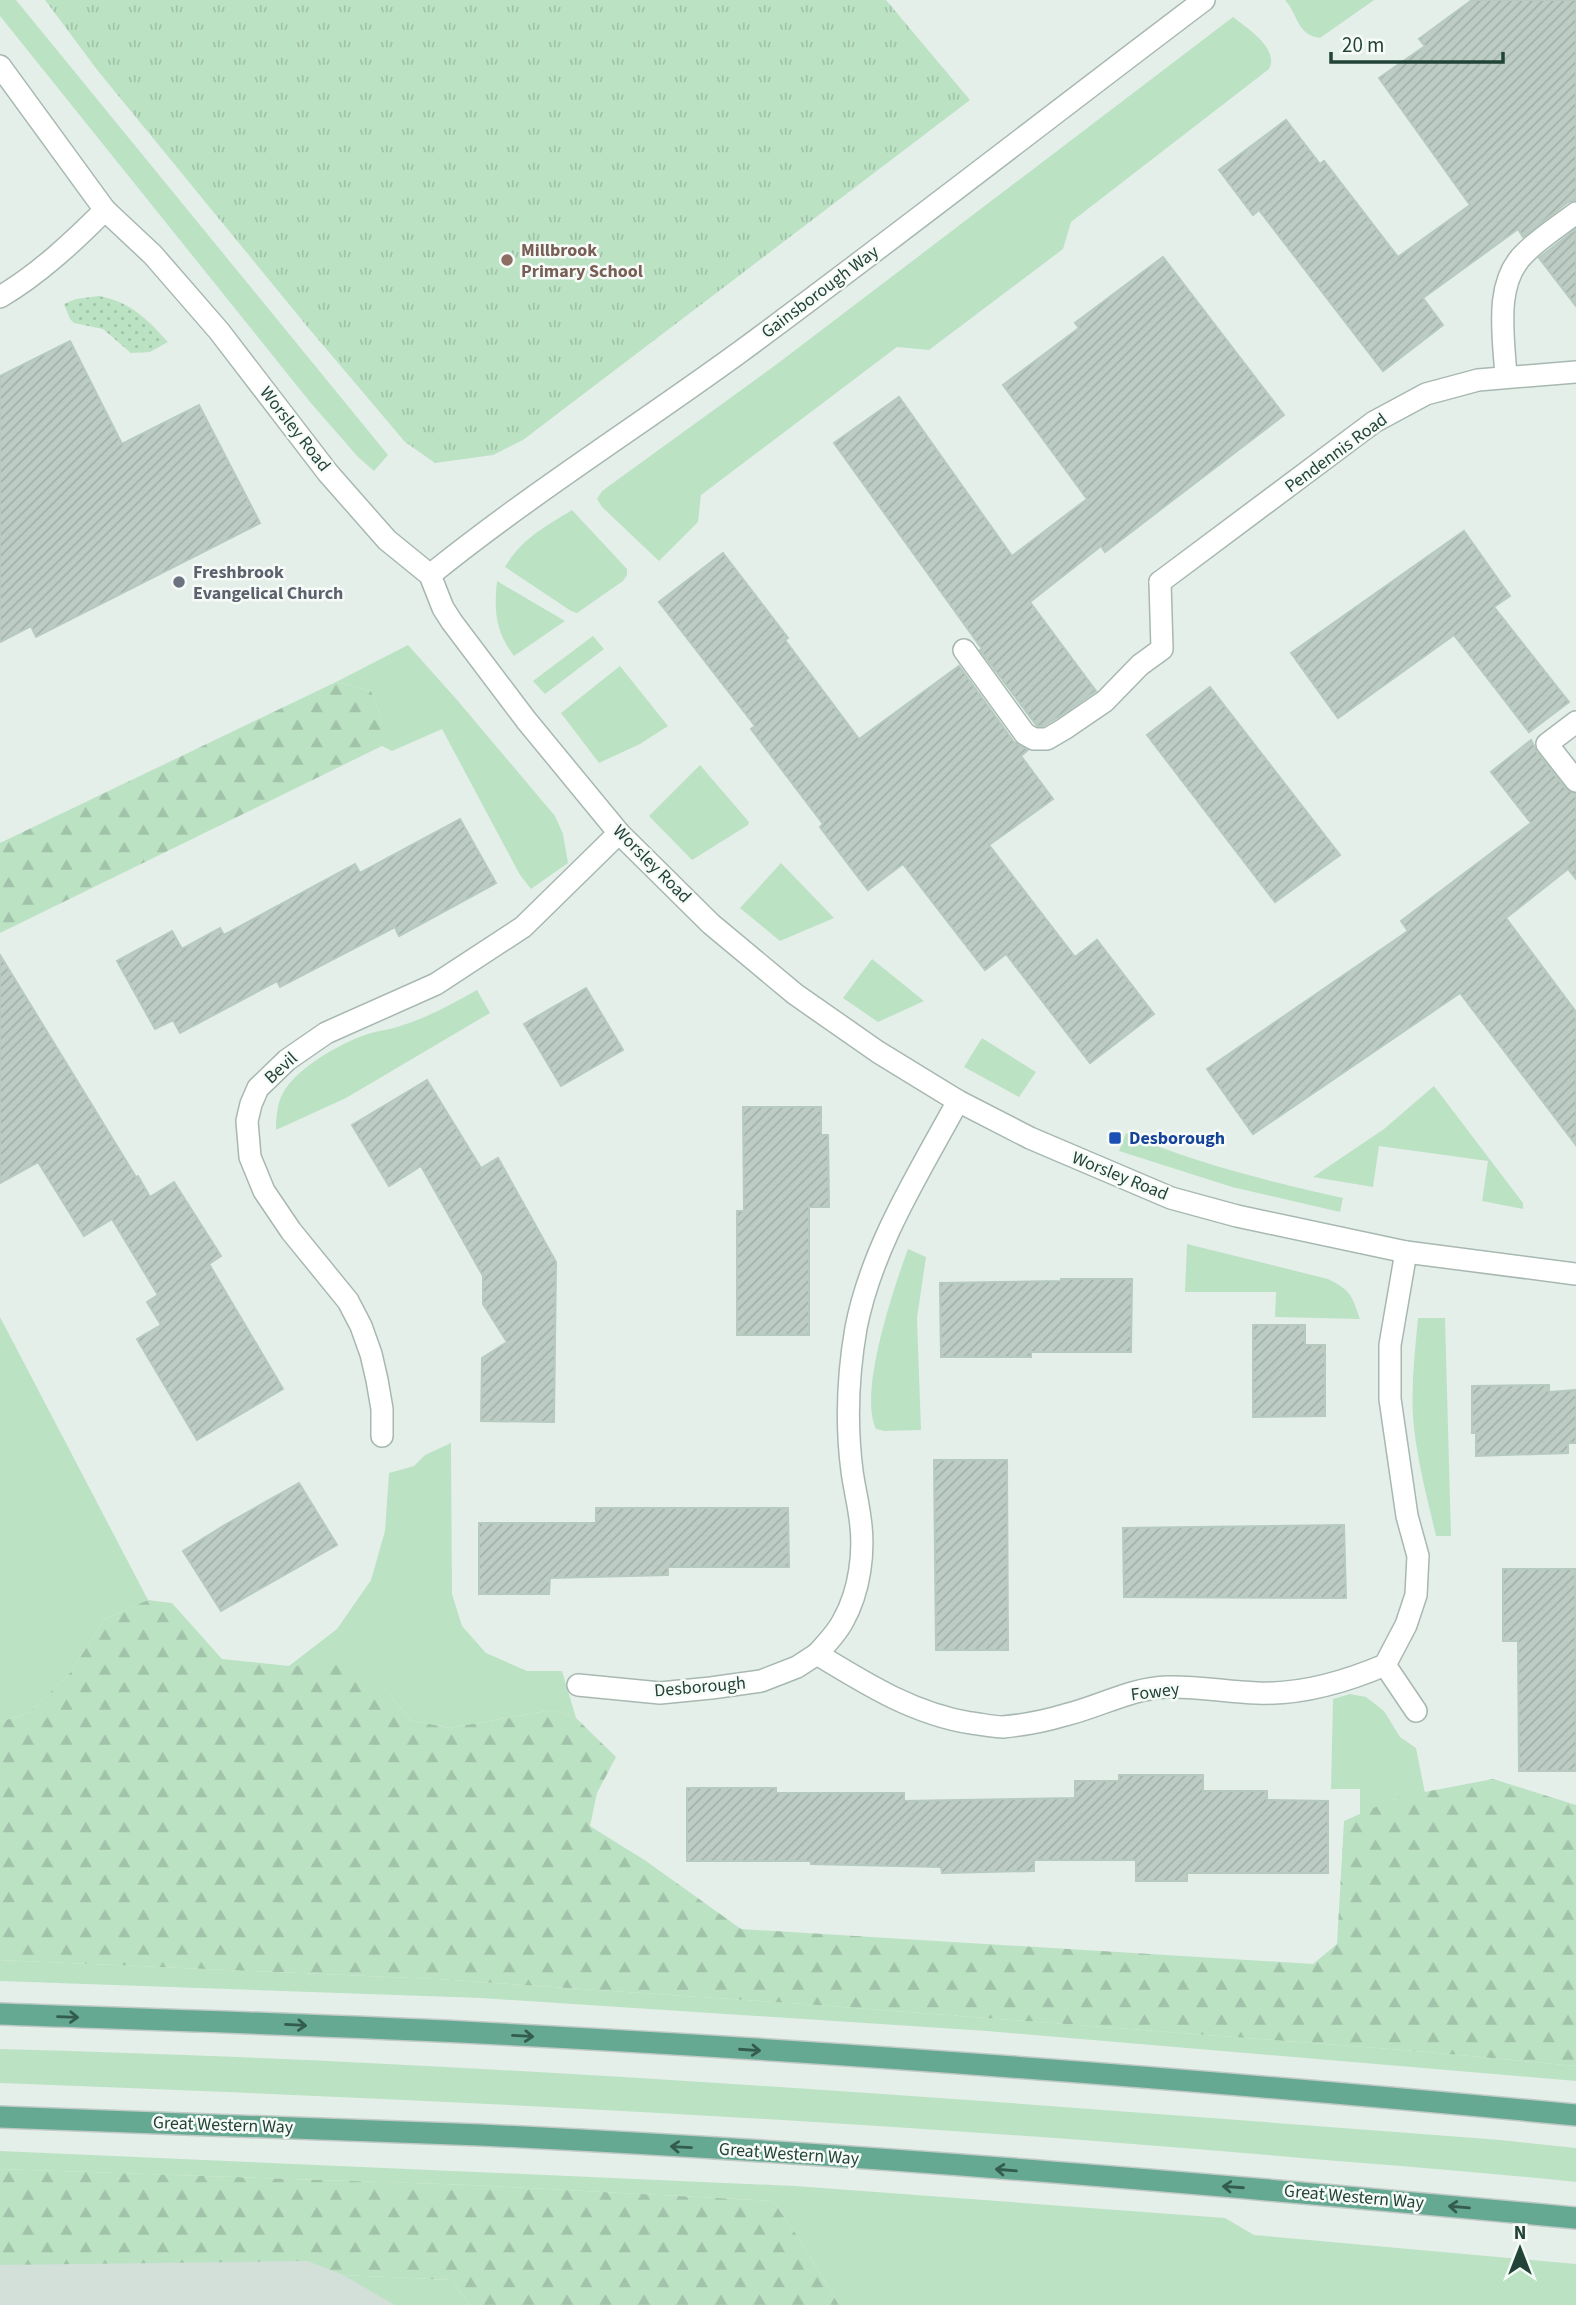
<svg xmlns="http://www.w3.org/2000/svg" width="1576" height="2305" font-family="'Source Sans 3',sans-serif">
	<defs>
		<pattern id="forest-firs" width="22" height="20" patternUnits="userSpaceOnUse" patternTransform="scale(1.75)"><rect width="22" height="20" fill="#bce2c4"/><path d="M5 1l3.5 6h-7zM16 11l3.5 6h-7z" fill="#a1c3a9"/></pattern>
		<pattern id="park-tufts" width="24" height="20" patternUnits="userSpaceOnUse" patternTransform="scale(1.75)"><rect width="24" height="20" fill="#bce2c4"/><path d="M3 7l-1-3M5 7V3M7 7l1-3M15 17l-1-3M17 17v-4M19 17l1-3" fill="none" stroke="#a1c3a9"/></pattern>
		<pattern id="garden-dots" width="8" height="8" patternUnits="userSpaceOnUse" patternTransform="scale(1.75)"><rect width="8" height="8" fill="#bce2c4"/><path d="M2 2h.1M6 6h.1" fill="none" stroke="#a1c3a9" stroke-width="1.8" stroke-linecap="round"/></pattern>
		<pattern id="building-hatch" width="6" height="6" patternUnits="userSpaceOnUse" patternTransform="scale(1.75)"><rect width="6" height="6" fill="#bdcdc5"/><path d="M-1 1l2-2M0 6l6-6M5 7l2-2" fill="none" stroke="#a2b1aa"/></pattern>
	</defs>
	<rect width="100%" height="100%" fill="#e5efea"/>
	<!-- built -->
	<path fill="#d3dfd9" d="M307,2261L344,2275L470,2305H0V2262Z"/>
	<!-- grass -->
	<g fill="#bce2c4">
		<path d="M0,0H16L388,455L374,471L358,457L310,402L0,16Z"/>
		<path d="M1285,0H1374L1320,38C1296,34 1299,16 1285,0Z"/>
		<path d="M1233,17C1247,28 1280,49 1269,69L1071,222L1063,249L929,350L897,347L701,495L698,522L659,561L602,507L597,499L602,491L777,364Z"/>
		<path d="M572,510L627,569V575L623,581L577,613L571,611L505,567C522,538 545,527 572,510Z"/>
		<path d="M497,581L565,621L514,656C495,631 494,611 497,581Z"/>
		<path d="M593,636L604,649L545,694L533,681Z"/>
		<path d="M408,645L458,701L555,816L563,834L568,863L531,889L520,875L442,729L392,751L382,746V719L371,691L336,682Z"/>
		<path d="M620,666L668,726L640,744L599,763L561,713Z"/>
		<path d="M700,765L749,822L748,825L692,860L649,816Z"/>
		<path d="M781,863L834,918L780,941L740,908Z"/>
		<path d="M872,959L924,1001L878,1022L843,998Z"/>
		<path d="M477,990L490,1013L346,1098L276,1130C276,1119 277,1103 283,1093C297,1067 344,1041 371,1033C382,1030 393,1029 403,1025C429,1017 453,1003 477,990Z"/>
		<path d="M982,1038L1036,1072L1019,1097L964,1067Z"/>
		<path d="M1434,1086L1523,1203V1209L1482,1201L1488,1161L1379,1146L1373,1187L1313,1177L1384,1129Z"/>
		<path d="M1126,1133C1196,1164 1269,1181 1343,1198L1340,1212L1232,1187L1119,1151Z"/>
		<path d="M1187,1244L1328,1279C1351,1290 1352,1296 1360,1319L1275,1317L1276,1292H1185Z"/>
		<path d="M908,1249L926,1257L917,1318L921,1430L884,1431L876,1429C858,1393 894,1287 908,1249Z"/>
		<path d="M0,1317L148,1600L105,1619L70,1673L30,1712L0,1722Z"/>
		<path d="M1418,1318H1445L1451,1536H1436C1427,1497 1416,1457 1413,1417C1411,1384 1415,1351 1418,1318Z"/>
		<path d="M451,1443L452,1594L462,1626L486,1653L527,1671H562L576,1718L552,1710L449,1728L411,1720L385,1689L289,1666L337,1629L371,1580L385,1531L389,1473L414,1466L425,1455Z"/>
		<path d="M1350,1694L1366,1697L1384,1711L1400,1737L1416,1748L1425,1793L1398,1797L1360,1815V1789H1331L1333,1699Z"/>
		<path d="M0,1960L436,1979L803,2004L1416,2051L1576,2066V2081L987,2031L481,1998L0,1981Z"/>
		<path d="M0,2049C501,2062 1002,2102 1501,2140L1576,2148V2182C1473,2171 1370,2164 1268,2155C846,2119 423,2099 0,2083Z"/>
		<path d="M0,2151L795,2186L1225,2218L1254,2235L1576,2264V2305H839L798,2237L773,2201L471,2185L0,2169Z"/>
		<path d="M343,2275L452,2280L470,2305H395Z"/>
	</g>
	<!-- forest -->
	<g fill="url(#forest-firs)">
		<path d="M336,682L371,691L382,719V746L0,933V843Z"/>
		<path d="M148,1600L172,1603L222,1659L289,1666L358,1665L385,1689L411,1720L449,1728L552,1710L576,1718L616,1757L597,1793L590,1826L646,1861L741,1929L1313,1964L1337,1944L1344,1821L1398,1797L1493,1779L1576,1805V2066L1416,2051L803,2004L436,1979L0,1960V1722L30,1712L70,1673L105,1619Z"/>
		<path d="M0,2169L471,2185L773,2201L798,2237L839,2305H470L452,2280L343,2275L307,2261L0,2265Z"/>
	</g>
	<!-- park -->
	<path fill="url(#park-tufts)" d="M45,0H886L970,100L523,440L493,455L435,463L405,442L306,325L98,71Z"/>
	<!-- garden -->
	<path fill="url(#garden-dots)" d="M99,296C131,302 147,319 168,342L150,352L131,353L103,329L74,323L70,319L64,304L76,299Z"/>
	<!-- building -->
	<g fill="url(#building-hatch)" stroke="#b6cac0" stroke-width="2">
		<path d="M1472,0H1576V200L1568,202L1523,237L1518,229L1423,298L1443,325L1383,371L1259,210L1253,215L1219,170L1286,120L1320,164L1324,161L1398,257L1470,205L1379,78L1425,46L1419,39Z"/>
		<path d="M1576,229V306L1539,258Z"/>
		<path d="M1163,257L1284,415L1105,552L1101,546L1030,602L1096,691L1057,718L1043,726H1037L980,650L982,649L834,443L899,397L1012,556L1087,499L1003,385L1079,328L1075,323Z"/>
		<path d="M70,341L122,444L199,405L260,523L36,637L31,626L0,642V376Z"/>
		<path d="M1464,531L1510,596L1494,607L1569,702L1529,732L1454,635L1338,718L1291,653Z"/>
		<path d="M723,553L788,638L785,640L859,739L959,666L1014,742L1028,750L1021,756L1053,799L989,845L1075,957L1097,940L1154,1014L1090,1063L1006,954L985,970L903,864L868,890L820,827L823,824L751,729L755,726L659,602Z"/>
		<path d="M1210,687L1340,855L1275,902L1147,735Z"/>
		<path d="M1531,740L1537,752L1566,789L1576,794V879L1568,869L1506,918L1576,1012V1145L1460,993L1253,1134L1207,1069L1408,931L1401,921L1531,823L1491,772Z"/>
		<path d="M460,819L496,883L399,936L395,927L280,987L277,981L180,1033L173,1020L155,1029L117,961L172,931L182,949L220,928L224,935L355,864L360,873Z"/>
		<path d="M0,955L136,1177L138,1176L150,1197L174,1182L221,1256L209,1264L283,1389L197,1440L137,1339L161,1325L147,1302L158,1295L112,1219L84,1236L38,1162L0,1183Z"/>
		<path d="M586,988L623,1050L561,1086L524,1024Z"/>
		<path d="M427,1080L481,1168L498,1158L556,1262L554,1422L481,1421L482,1358L507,1342L483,1304V1276L421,1166L389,1186L352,1125Z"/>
		<path d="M743,1107H821V1135H828L829,1207H809V1335H737V1211H744Z"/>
		<path d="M1061,1279H1132L1131,1352H1031V1357H941L940,1283L1061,1281Z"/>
		<path d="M1253,1325H1305V1345H1325V1416L1253,1417Z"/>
		<path d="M1549,1385V1392L1576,1390V1443H1568V1453L1476,1456V1433H1472V1386Z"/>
		<path d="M934,1460H1007L1008,1650H936Z"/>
		<path d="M299,1483L337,1545L221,1611L183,1551L223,1526Z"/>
		<path d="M596,1508H788L789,1567H668V1575L550,1578L549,1594H479V1523H596Z"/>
		<path d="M1344,1525L1346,1598L1124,1597L1123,1528Z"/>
		<path d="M1503,1569H1575L1576,1771H1519L1518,1641H1503Z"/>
		<path d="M1119,1775H1203V1791H1267V1800L1328,1801V1873H1187V1881H1136V1860H1034V1871L942,1873L941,1867L811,1864V1861H687V1788H776V1793H904V1801L1075,1798V1781H1119Z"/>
	</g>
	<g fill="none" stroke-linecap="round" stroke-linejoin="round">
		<defs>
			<g id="lane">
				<path d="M1506,377C1504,338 1493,283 1525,253C1540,238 1559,226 1576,213"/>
				<path d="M964,650L1025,734L1034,739H1047L1064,729L1105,701L1140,665L1162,649L1160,582"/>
				<path d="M1576,722L1547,744L1576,781"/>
			</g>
			<g id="street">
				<path d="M0,66L105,210L153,255L219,331L328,473L387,540L430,575L443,608L452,622L526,720L619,833L711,924L795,994L878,1052L958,1101L1030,1138L1171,1198L1237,1216L1406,1252L1576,1274"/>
				<path d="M0,297C39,274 73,242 105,210"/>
				<path d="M430,575C529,495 637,427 740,352C896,237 1049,117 1204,0"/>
				<path d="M1160,582L1374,422L1426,394L1478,380L1576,372"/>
				<path d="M958,1101C919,1173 872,1246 856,1328C848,1374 846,1424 852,1471C854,1486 858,1502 860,1518C865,1551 860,1591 843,1621C837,1633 826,1644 817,1654C866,1684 914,1714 971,1723C981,1724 992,1727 1003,1727C1024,1725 1045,1721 1065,1715C1099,1707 1131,1688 1167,1687C1197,1686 1227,1692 1257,1693C1302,1695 1345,1682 1385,1665L1406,1625L1416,1595L1418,1556L1407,1516L1390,1399V1345L1406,1252"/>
				<path d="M382,1436V1409L377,1380L371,1354L361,1326L348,1301L291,1231L264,1191L250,1157L247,1121L251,1104L258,1088L287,1060L326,1033L436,984L523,927L619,833"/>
				<path d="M1385,1665L1416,1711"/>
				<path d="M578,1685L660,1693L711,1688L761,1681L797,1667L817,1654"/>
			</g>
			<g id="primary">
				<path d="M0,2014C167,2020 333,2025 500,2034C859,2053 1218,2081 1576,2115"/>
				<path d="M0,2117C175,2123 349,2129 523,2137C875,2155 1226,2185 1576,2218"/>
			</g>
		</defs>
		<!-- lane casing -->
		<use href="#lane" stroke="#a7b8b1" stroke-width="24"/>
		<!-- street casing -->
		<use href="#street" stroke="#a7b8b1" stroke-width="24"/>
		<!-- primary casing -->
		<use href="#primary" stroke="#c1cac7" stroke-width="24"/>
		<!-- lane -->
		<use href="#lane" stroke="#fff" stroke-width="21"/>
		<!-- street -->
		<use href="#street" stroke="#fff" stroke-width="21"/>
		<!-- primary -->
		<use href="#primary" stroke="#65a993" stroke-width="21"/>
	</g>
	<!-- one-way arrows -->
	<defs><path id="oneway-shaft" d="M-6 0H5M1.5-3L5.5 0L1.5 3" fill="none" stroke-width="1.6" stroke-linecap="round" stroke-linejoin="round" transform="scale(1.75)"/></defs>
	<g stroke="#335c4f">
		<use href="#oneway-shaft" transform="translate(68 2017) rotate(2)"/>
		<use href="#oneway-shaft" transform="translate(296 2025) rotate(3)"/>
		<use href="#oneway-shaft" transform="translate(523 2036) rotate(3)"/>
		<use href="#oneway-shaft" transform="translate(750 2050) rotate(4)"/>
		<use href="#oneway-shaft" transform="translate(681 2147) rotate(-177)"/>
		<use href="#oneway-shaft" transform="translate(1006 2170) rotate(-175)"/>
		<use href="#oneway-shaft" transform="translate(1233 2187) rotate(-176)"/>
		<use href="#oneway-shaft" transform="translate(1459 2207) rotate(-175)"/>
	</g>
	<!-- markers -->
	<circle fill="#8d6e63" stroke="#f6fbf8" stroke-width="2.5" cx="507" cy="260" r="7"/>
	<circle fill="#6b7280" stroke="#f6fbf8" stroke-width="2.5" cx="179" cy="582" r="7"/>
	<rect fill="#1a4fb4" stroke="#f6fbf8" stroke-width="2.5" x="1108" y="1131" width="14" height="14" rx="3.5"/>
	<g text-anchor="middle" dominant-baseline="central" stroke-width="5" stroke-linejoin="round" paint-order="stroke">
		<!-- education labels -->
		<g font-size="18" font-weight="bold" fill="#785e54" stroke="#f6fbf8" text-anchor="start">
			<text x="521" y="250">Millbrook<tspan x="521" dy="21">Primary School</tspan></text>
		</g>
		<!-- street labels -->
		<g font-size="18" fill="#224338" stroke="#f6fbf8">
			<text transform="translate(820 292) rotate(-37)">Gainsborough Way</text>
			<text transform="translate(295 429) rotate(52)">Worsley Road</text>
			<text transform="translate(1336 453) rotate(-36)">Pendennis Road</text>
			<text transform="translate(652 864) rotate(45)">Worsley Road</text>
			<text transform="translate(281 1068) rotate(-42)">Bevil</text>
			<text transform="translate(1120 1176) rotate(22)">Worsley Road</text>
			<text transform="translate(700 1687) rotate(-5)">Desborough</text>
			<text transform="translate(1155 1692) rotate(-7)">Fowey</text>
			<text transform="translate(223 2125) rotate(2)">Great Western Way</text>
			<text transform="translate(789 2154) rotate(4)">Great Western Way</text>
			<text transform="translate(1354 2197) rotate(5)">Great Western Way</text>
		</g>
		<!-- worship labels -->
		<g font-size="18" font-weight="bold" fill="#5b616d" stroke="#f6fbf8" text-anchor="start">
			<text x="193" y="572">Freshbrook<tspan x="193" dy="21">Evangelical Church</tspan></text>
		</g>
		<!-- transit labels -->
		<g font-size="18" font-weight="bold" fill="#164399" stroke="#f6fbf8" text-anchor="start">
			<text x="1129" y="1138">Desborough</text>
		</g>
	</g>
	<!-- north arrow -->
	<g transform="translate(1520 2249)" stroke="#f6fbf8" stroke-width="5" paint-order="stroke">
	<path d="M0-5L12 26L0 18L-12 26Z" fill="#224338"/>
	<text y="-10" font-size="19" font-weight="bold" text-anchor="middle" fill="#224338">N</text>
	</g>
	<!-- scale -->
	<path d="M1331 52v10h172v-10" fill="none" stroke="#224338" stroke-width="3.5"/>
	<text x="1342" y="52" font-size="21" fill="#224338" stroke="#f6fbf8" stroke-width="5" paint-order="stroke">20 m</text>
</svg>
